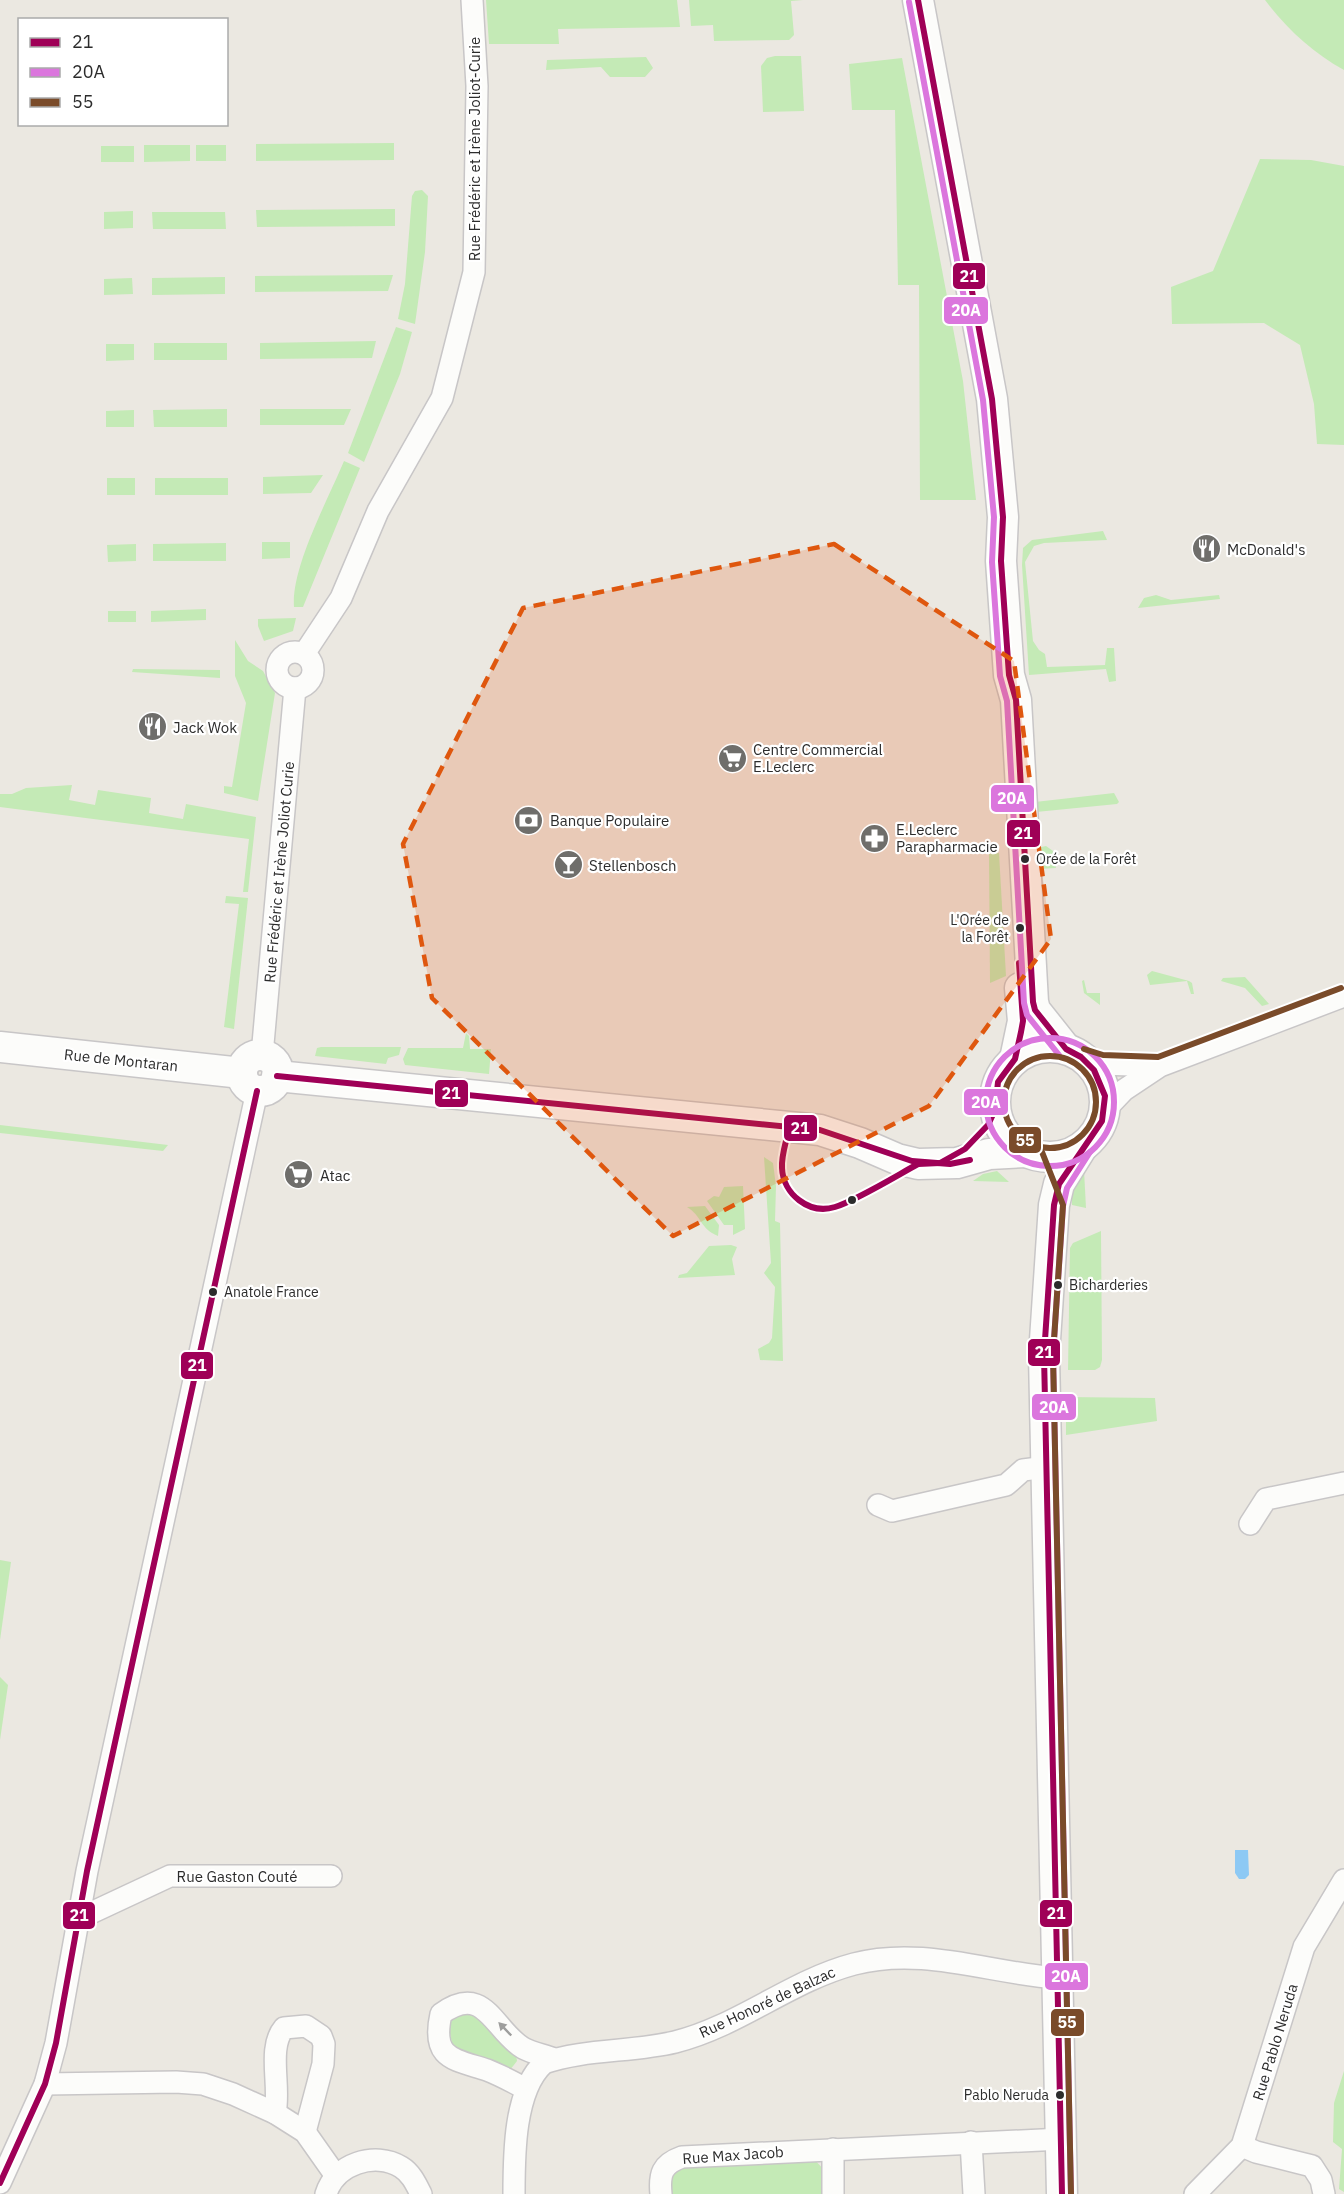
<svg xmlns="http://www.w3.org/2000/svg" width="1344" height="2194" font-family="'IBM Plex Sans',sans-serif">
	<rect width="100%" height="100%" fill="#ebe8e1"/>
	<!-- green -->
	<g fill="#c4eab6">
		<path d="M486,0H677L680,27L558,29L559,44H489Z"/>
		<path d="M689,0H803L791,1L794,35L789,40L714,41L713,25L691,26Z"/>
		<path d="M1265,0H1344V70C1312,52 1287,29 1265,0Z"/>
		<path d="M775,56H801L804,111L763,112L761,66L767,58Z"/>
		<path d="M646,57L653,68L645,77H610L601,67L546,70L547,60Z"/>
		<path d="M902,58L963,381L976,500H920L919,285H898L895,110H852L849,64Z"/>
		<path d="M394,143V160L256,161V144Z"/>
		<path d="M144,145H190V161L144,162Z"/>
		<rect x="196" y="145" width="30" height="16"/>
		<rect x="101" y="146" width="33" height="16"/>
		<path d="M1260,159L1311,160L1344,166V445L1317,444L1314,404L1300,345L1264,323L1172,324L1171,287L1213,271Z"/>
		<path d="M422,190L428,196L425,252L415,324L398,319L405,284L412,196L415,191Z"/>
		<path d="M395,209V226L257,227L256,210Z"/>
		<path d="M133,211V228L104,229V212Z"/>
		<path d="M152,212H225L226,229H153Z"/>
		<path d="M393,275L388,291L255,292V276Z"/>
		<path d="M225,277V294L152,295V278Z"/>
		<path d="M132,278L133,294L104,295V279Z"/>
		<path d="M396,327L412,332L400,374L364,462L348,453Z"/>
		<path d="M376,341L372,358L260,359V343Z"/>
		<rect x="154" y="343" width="73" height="17"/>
		<path d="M106,344H134V360L106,361Z"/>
		<path d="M227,409V427H154L153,410Z"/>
		<path d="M260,409H351L344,425H260Z"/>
		<path d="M134,410V427H106V411Z"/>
		<path d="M344,461L360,468L303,607H294C291,567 328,500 344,461Z"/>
		<path d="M323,475L311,493L263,494V477Z"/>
		<path d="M135,478V495H107V478Z"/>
		<rect x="155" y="478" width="73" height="17"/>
		<path d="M1103,531L1107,540L1044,543L1034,546L1025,562L1033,641L1039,650L1045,654L1047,667L1105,665L1107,648H1114L1116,681L1109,682L1106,669L1029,675L1022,565L1023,548L1032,540Z"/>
		<path d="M262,542H290V558L262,559Z"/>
		<path d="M226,543V561H153V544Z"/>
		<path d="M136,544V561L108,562L107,545Z"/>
		<path d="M1156,595L1171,600L1219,595L1220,599L1138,608L1144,598Z"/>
		<path d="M206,609V620L151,622V611Z"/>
		<rect x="108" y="611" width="28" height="11"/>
		<path d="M296,618L293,631L264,641L258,626V619Z"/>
		<path d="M235,640L248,661L263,671L275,693L258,801L224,793V786L232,787L246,703L235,676Z"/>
		<path d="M133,669L220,670V678L132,672Z"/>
		<path d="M72,785L69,800L95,805L98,790L151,798L149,813L183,819L186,804L256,817L248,892H243L249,839L0,807V794H12L26,788Z"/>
		<path d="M1114,793L1119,802L1117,804L1036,812L1035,802Z"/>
		<path d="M1046,846L1053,851L1056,868L1038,869L1037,848Z"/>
		<path d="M999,853L1006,976L990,983L989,854Z"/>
		<path d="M226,896L248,898L234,1029L224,1027L239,904L225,903Z"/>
		<path d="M1152,971L1189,981L1192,983L1194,994H1191L1187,981L1150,985L1147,975Z"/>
		<path d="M1245,977L1269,1004L1262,1006L1245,988L1221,981L1223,978Z"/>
		<path d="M1084,980L1087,993H1100V1005L1084,993L1082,981Z"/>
		<path d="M466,1033L469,1036L470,1049H491L489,1074L405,1065L403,1059L408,1048H463Z"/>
		<path d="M321,1047H401L399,1055L388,1058L386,1064L315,1056L317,1048Z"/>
		<path d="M0,1125L168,1145L163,1151L0,1133Z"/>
		<path d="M764,1157L773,1163L776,1186L775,1221L780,1223L783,1361L760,1360L758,1349L769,1343L772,1338L775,1287L764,1273L771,1263Z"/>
		<path d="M1084,1170L1086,1208L1072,1205V1187Z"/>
		<path d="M997,1171L1009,1182L973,1181L983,1174Z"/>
		<path d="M743,1186L745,1229L733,1235V1225H724L707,1201L714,1196L719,1197L724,1187Z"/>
		<path d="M705,1206L719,1225L718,1236C700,1229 702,1216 687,1207Z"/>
		<path d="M1101,1231L1102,1360L1100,1367L1095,1370H1068L1070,1248L1073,1243Z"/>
		<path d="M731,1245L737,1247L732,1259L735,1275L678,1278L679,1275L687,1273L709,1246Z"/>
		<path d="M1066,1397L1155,1398L1157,1421L1066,1435Z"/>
		<path d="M0,1560L11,1562L0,1640Z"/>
		<path d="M0,1677L8,1685L0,1740Z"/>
		<path d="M472,2011L516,2054L517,2061L510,2070L453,2048L448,2024L452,2016Z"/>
		<path d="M1344,2071V2192L1339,2189L1342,2149L1333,2142L1334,2103Z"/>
		<path d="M813,2158L826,2172V2194H668L672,2167Z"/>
	</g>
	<!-- water -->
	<path fill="#8dc9f4" d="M1235,1850H1248L1249,1875L1245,1879H1239L1235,1873Z"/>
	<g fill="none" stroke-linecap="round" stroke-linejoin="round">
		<defs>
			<g id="street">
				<circle cx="295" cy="670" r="18"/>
				<path d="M304,654L341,598L378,511L442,398L474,272L477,86L472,0"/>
				<path d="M262,1055L295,688"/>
				<path d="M1081,1057L1101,1064L1159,1066"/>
				<path d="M1104,1111L1124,1090L1160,1066L1344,996"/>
				<path d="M878,1505L892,1511L1006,1485L1023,1470L1047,1467"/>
				<path d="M1250,1524L1266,1499L1344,1483"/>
				<path d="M80,1912H93L170,1876H331"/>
				<path d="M45,2084L176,2082L203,2084L233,2094L275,2113L305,2132L336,2176"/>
				<path d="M526,2089C513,2082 500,2075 487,2070C453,2059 431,2059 441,2014C485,1982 493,2030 523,2048C532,2053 544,2055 554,2059"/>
				<path d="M275,2113C281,2087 267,2048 284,2028L306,2026L321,2036L324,2044L323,2064L305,2132"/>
				<path d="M971,2142L974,2194"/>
				<path d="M1242,2146L1256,2152L1312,2166L1321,2180L1324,2194"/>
				<path d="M833,2149V2194"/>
				<path d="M0,2183L45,2084L56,2043L87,1871L257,1091"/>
				<path d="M326,2194C335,2164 375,2151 401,2167C411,2173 416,2184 421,2194"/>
				<path d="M514,2194C514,2155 514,2090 544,2063C582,2049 634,2052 675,2042C739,2026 790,1981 854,1964C922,1946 989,1973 1057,1978"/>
				<path d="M661,2194C659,2174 662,2164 682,2157L1062,2139"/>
				<path d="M1195,2194L1242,2146L1304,1947L1344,1880"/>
			</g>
			<g id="secondary">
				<path d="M918,0L992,399L1003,517L1001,561L1009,675L1016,700L1033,1002L1035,1010L1066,1049"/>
				<path d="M0,1047L242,1073"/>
				<circle cx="1050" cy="1102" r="55"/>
				<circle cx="260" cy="1073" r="18"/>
				<path d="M1015,1059L1023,1021L1020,988"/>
				<path d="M277,1076L820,1130L860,1143L897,1159L918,1164L957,1163L989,1154L1026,1152"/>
				<path d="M1062,2194L1044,1355L1054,1205L1059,1184L1082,1147"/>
			</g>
		</defs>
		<!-- street casing -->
		<use href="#street" stroke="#c8c6c7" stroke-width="24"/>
		<!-- secondary casing -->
		<use href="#secondary" stroke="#c8c6c7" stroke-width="33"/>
		<!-- street -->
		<use href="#street" stroke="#fcfcfa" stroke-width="21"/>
		<!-- secondary -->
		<use href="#secondary" stroke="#fcfcfa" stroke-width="30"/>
		<defs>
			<g id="bus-1">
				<path d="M918,0L992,399L1003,517L1001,561L1009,675L1016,700L1033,1002L1035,1010L1066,1049L1081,1057L1094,1070L1105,1096L1102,1121L1059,1184L1054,1205L1044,1355L1062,2194"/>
				<path d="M277,1076L820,1130L912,1161L950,1164L970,1160"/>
				<path d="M789,1127C787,1140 781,1155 782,1168C783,1194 809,1215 835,1207C857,1200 896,1176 918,1164"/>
				<path d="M918,1164L940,1163L965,1149L988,1125L995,1110L998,1082L1015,1059L1021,1032L1023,1021L1019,963"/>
				<path d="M0,2183L45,2084L56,2043L87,1871L257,1091"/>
			</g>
			<g id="bus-2">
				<path d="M909,2L983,400L994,517L992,562L1000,676L1007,701L1024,1003L1027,1015L1059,1055"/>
				<circle cx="1050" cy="1102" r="64"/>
				<path d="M1071,2194L1053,1355L1063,1206L1067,1188L1090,1152"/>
			</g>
			<g id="bus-3">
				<path d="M1084,1049L1103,1055L1158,1057L1341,988"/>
				<circle cx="1050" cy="1102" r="46"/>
				<path d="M1042,1152L1063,1205L1053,1355L1071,2194"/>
			</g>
		</defs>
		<!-- bus-1 casing -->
		<use href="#bus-1" stroke="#fff" stroke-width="10"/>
		<!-- bus-2 casing -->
		<use href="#bus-2" stroke="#fff" stroke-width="10"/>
		<!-- bus-3 casing -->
		<use href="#bus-3" stroke="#fff" stroke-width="10"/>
		<!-- bus-1 -->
		<use href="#bus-1" stroke="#9f0057" stroke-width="6"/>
		<!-- bus-2 -->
		<use href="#bus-2" stroke="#db76dd" stroke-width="6"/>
		<!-- bus-3 -->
		<use href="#bus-3" stroke="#7a4b2a" stroke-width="6"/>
	</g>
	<!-- one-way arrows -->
	<defs><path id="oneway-solid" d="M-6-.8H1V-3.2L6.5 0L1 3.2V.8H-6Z" transform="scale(1.5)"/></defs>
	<use fill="#9e9e9d" href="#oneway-solid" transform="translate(505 2029) rotate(-134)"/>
	<!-- marked area -->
	<path fill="#df570e" fill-opacity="0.2" stroke="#df570e" stroke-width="4.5" stroke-dasharray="12 8" stroke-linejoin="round" d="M834,544L1014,661L1051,939L929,1106L673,1236L432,998L403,844L523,608Z"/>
	<!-- icons -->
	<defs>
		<symbol id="restaurant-disc" viewBox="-11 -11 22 22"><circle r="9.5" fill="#6f6e6b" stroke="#fff"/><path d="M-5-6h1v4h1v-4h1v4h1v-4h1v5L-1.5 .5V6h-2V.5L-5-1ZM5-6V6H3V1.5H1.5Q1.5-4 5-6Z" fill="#fff"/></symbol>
		<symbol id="supermarket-disc" viewBox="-11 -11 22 22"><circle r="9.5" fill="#6f6e6b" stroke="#fff"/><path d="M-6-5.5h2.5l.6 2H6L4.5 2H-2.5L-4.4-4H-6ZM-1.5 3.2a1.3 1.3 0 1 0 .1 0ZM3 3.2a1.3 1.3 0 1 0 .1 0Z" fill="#fff"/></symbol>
		<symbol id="bank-disc" viewBox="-11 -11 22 22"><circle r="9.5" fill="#6f6e6b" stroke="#fff"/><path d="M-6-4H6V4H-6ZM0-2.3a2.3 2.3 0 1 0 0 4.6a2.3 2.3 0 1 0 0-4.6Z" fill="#fff"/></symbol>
		<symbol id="pharmacy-disc" viewBox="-11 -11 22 22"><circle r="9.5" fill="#6f6e6b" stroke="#fff"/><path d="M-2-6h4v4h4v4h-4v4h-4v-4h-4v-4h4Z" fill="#fff"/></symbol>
		<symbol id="bar-disc" viewBox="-11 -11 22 22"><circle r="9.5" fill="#6f6e6b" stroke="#fff"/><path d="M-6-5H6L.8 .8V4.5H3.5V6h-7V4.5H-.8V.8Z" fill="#fff"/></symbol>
	</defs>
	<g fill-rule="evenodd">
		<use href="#restaurant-disc" x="1190" y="532" width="33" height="33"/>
		<use href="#restaurant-disc" x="136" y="710" width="33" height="33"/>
		<use href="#supermarket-disc" x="716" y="742" width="33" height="33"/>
		<use href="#bank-disc" x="512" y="804" width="33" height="33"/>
		<use href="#pharmacy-disc" x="858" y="822" width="33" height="33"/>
		<use href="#bar-disc" x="552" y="848" width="33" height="33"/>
		<use href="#supermarket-disc" x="282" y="1158" width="33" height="33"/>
	</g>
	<!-- markers -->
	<g fill="#2c2c2c" stroke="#fff" stroke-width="2">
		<circle cx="1025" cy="859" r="5"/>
		<circle cx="1020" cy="928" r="5"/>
		<circle cx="852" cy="1200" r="5"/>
		<circle cx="1058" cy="1285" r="5"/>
		<circle cx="213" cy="1292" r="5"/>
		<circle cx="1060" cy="2095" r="5"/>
	</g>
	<g text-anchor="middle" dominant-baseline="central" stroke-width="4.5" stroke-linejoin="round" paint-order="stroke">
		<!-- bus labels -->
		<g font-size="14" fill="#2c2c2c" stroke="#fff" text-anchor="start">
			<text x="1036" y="859">Orée de la Forêt</text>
			<text x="1009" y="920" text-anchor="end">L'Orée de<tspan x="1009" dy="17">la Forêt</tspan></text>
			<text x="1069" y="1285">Bicharderies</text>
			<text x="224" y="1292">Anatole France</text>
			<text x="1049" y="2095" text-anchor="end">Pablo Neruda</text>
		</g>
		<!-- street labels -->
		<g font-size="15" fill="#2c2c2c" stroke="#fff">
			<text transform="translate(474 149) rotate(-90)">Rue Frédéric et Irène Joliot-Curie</text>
			<text transform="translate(279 872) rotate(-85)">Rue Frédéric et Irène Joliot Curie</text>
			<text transform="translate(121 1060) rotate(6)">Rue de Montaran</text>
			<text x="237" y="1876">Rue Gaston Couté</text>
			<text transform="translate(767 2002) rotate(-25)">Rue Honoré de Balzac</text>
			<text transform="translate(1275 2042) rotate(-73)">Rue Pablo Neruda</text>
			<text transform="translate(733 2155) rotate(-4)">Rue Max Jacob</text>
		</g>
		<!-- poi labels -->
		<g font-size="15" fill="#2c2c2c" stroke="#fff" text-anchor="start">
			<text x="1227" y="549">McDonald's</text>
			<text x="173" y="727">Jack Wok</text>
			<text x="753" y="749">Centre Commercial<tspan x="753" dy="17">E.Leclerc</tspan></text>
			<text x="550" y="820">Banque Populaire</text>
			<text x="896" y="829">E.Leclerc<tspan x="896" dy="17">Parapharmacie</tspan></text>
			<text x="589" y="865">Stellenbosch</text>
			<text x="320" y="1175">Atac</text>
		</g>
	</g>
	<g stroke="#fff" stroke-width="2">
		<rect x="952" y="262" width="34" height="28" rx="6" fill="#9f0057"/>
		<rect x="943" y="296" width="46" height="29" rx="6" fill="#db76dd"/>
		<rect x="990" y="784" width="45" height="29" rx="6" fill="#db76dd"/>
		<rect x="1006" y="819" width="35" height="29" rx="6" fill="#9f0057"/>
		<rect x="434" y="1079" width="35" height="29" rx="6" fill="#9f0057"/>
		<rect x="963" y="1088" width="46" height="28" rx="6" fill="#db76dd"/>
		<rect x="783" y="1114" width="35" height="28" rx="6" fill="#9f0057"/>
		<rect x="1008" y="1126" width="34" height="28" rx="6" fill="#7a4b2a"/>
		<rect x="1027" y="1338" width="34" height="29" rx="6" fill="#9f0057"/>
		<rect x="180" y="1351" width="34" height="29" rx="6" fill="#9f0057"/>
		<rect x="1031" y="1393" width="46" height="28" rx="6" fill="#db76dd"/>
		<rect x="1039" y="1899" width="34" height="29" rx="6" fill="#9f0057"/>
		<rect x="62" y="1901" width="34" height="29" rx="6" fill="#9f0057"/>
		<rect x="1044" y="1962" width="45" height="29" rx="6" fill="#db76dd"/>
		<rect x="1050" y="2008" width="35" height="29" rx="6" fill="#7a4b2a"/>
	</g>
	<g font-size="16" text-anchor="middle" font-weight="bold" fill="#fff">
		<text x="969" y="282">21</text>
		<text x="966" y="316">20A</text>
		<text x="1012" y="804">20A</text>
		<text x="1023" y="839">21</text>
		<text x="451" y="1099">21</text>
		<text x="986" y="1108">20A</text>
		<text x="800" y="1134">21</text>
		<text x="1025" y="1146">55</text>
		<text x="1044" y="1358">21</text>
		<text x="197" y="1371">21</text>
		<text x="1054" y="1413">20A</text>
		<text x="1056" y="1919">21</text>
		<text x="79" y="1921">21</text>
		<text x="1066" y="1982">20A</text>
		<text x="1067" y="2028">55</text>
	</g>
	<!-- legend -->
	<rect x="18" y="18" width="210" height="108" fill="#ffffff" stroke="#ababab" stroke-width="1.5"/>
	<rect x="30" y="38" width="30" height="9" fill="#9f0057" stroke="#ababab" stroke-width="1.5"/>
	<text x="72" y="48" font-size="18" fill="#2c2c2c">21</text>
	<rect x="30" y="68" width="30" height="9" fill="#db76dd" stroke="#ababab" stroke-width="1.5"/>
	<text x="72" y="78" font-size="18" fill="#2c2c2c">20A</text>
	<rect x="30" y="98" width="30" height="9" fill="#7a4b2a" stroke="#ababab" stroke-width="1.5"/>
	<text x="72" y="108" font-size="18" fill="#2c2c2c">55</text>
</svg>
